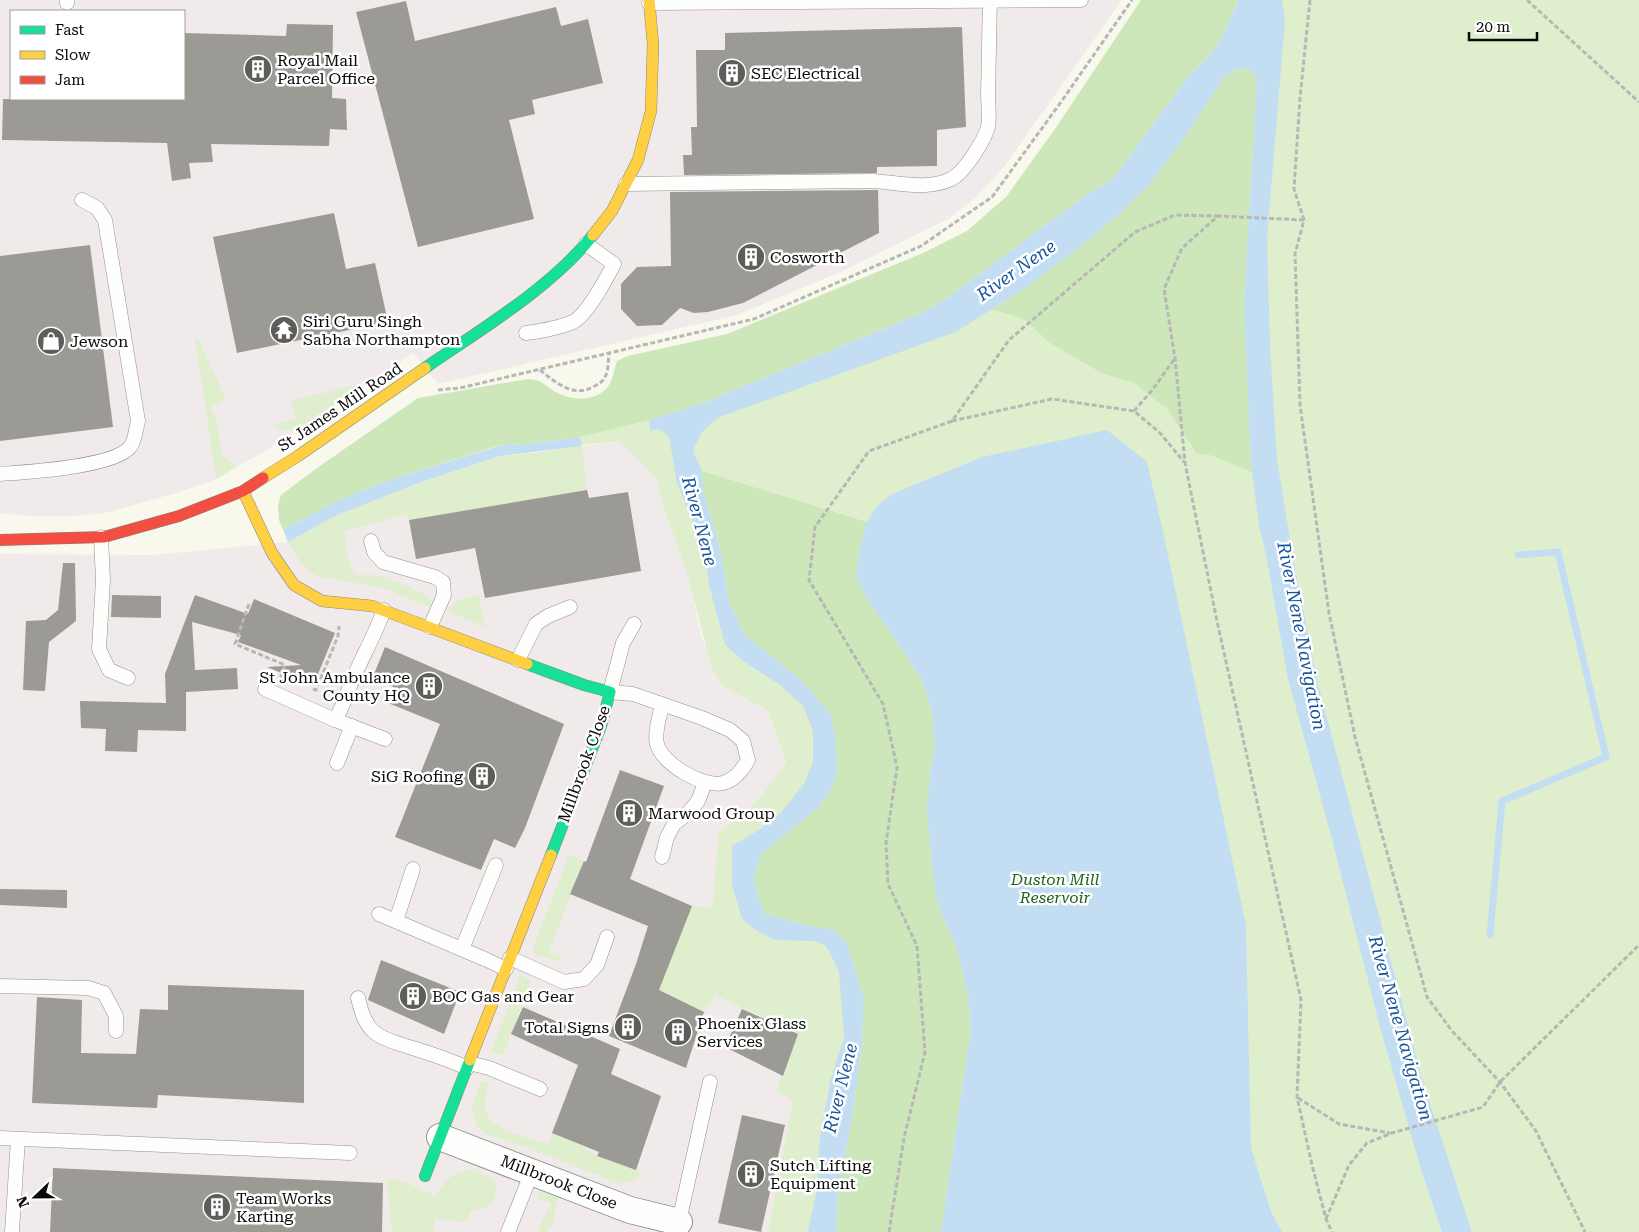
<svg xmlns="http://www.w3.org/2000/svg" width="1639" height="1232" font-family="'Roboto Serif',serif">
	<rect width="100%" height="100%" fill="#f9f8ed"/>
	<!-- industrial -->
	<g fill="#f1eaeb" fill-rule="evenodd">
		<path d="M0,0H1122L1003,168L977,196L950,218L845,270L737,315L438,384L413,353L262,453L212,481L176,493L105,513L74,516H29L0,513ZM11,11H184V99H11Z"/>
		<path d="M620,441L657,479L663,506L686,570L702,638L722,686L768,711L786,762L759,799L719,833L752,1013L798,1034L776,1091L793,1100L768,1232H0V554L154,555L288,542L335,516L582,446Z"/>
	</g>
	<!-- green -->
	<g fill="#dfefcd">
		<path d="M1261,0H1639V1232H768L793,1100L776,1091L798,1034L715,995L704,1012L672,997L636,1046L691,906L712,908L719,833L759,799L786,762L768,711L722,686L711,666L686,570L663,506L657,479L620,441L582,445L587,490L409,520L406,514L345,531C344,545 348,563 355,575C362,576 371,574 378,576C391,579 425,591 432,602L430,607L382,588L317,576L307,570L299,560L288,542L335,516L416,484L500,456L541,452L581,445L580,437L690,407L693,414L929,326L1089,218Z"/>
		<path d="M195,337L198,338L226,400L210,407C213,413 217,419 218,426C222,446 215,456 238,466L216,479Z"/>
		<path d="M368,382L296,430H280L272,426L296,419L291,401Z"/>
		<path d="M479,595L485,627L449,612C453,598 465,598 479,595Z"/>
		<path d="M569,855L584,861L549,952L561,957L560,962L537,955L532,950Z"/>
		<path d="M521,975L531,981L503,1056L491,1051Z"/>
		<path d="M481,1081L489,1084C487,1091 484,1100 485,1107C488,1132 530,1138 550,1144L552,1133L582,1146L597,1156L643,1172C635,1182 629,1184 617,1183L529,1148L486,1134L477,1126L471,1108Z"/>
		<path d="M473,1170L494,1179C501,1199 490,1209 471,1211L466,1222L435,1219L434,1232H392L387,1179L400,1180L436,1196C447,1178 452,1172 473,1170Z"/>
		<path d="M540,1191L558,1197L553,1224L548,1232H537L551,1203L537,1198Z"/>
	</g>
	<!-- forest -->
	<g fill="#cee7ba">
		<path d="M1141,0H1238C1225,33 1218,51 1190,74L1112,180L1086,195L946,299L922,313L703,403L649,420L580,437L522,445L506,444L498,446L389,480L336,501L283,530L279,520L278,506L281,495L317,468L418,398L528,379C544,380 543,385 556,392C570,400 592,402 605,390C612,384 614,370 617,361L628,356L727,334L923,253L967,231L1006,197L1055,129Z"/>
		<path d="M1238,68L1249,69L1257,79L1244,305L1252,472L1210,455L1197,454L1167,409L1133,382L1103,374L1050,343L1024,319L992,309L1022,290L1076,250L1119,214L1188,133L1224,77Z"/>
		<path d="M702,471L867,522L860,547L870,605L889,630L921,678L931,707L935,741L930,775L937,902L958,952L968,994L971,1027L941,1232H836L837,1199L853,1112L862,1043L864,999L846,941L833,930L795,923L765,914L757,893L754,877L761,854L819,807L831,790L837,774L836,744L831,714L800,679L745,635L729,603L721,551L703,491Z"/>
	</g>
	<!-- water -->
	<g fill="#c3def3">
		<path d="M1238,0H1282L1285,21L1267,237L1270,346L1277,459L1294,564L1317,680L1422,1079L1472,1232H1442L1420,1166L1380,1027L1329,828L1288,679L1266,555L1259,525L1252,472L1249,421L1244,305L1257,79L1249,69L1238,68L1224,77L1188,133L1148,186L1119,214L1076,250L1022,290L992,309L956,332L717,418L701,433L693,451L702,471L703,491L721,551L729,603L745,635L800,679L831,714L836,744L837,774L831,790L819,807L761,854L754,877L757,893L765,914L795,923L833,930L846,941L864,999L862,1043L853,1112L837,1199V1230L836,1232H808L818,1183V1158L821,1130L831,1078L844,1038L839,971L826,946L814,941L775,940L757,931L742,919L732,885V846L760,829L781,812L804,784L813,762V731L803,706L780,685L743,661L725,645L709,585L704,548L677,483L669,437L659,429L650,430L649,420L703,403L922,313L946,299L1086,195L1112,180L1190,74C1218,51 1225,33 1238,0Z"/>
		<path d="M1107,430L1147,462L1164,536L1246,925L1251,1148L1271,1212L1282,1232H941L971,1028L968,994L958,952L937,902L932,866L927,810L930,775L935,741L931,707L921,678L889,630L870,605L856,577L860,547L867,522L876,507L892,494L982,457Z"/>
		<path d="M580,437L582,446L500,456L416,484L335,516L288,542L283,530L336,501L389,480L506,444L522,445Z"/>
	</g>
	<g fill="none" stroke-linecap="round" stroke-linejoin="round">
		<!-- stream -->
		<path stroke="#c3def3" stroke-width="7" d="M1490,935L1502,801L1606,757L1558,552L1518,555"/>
	</g>
	<!-- building -->
	<g fill="#9c9a94">
		<path d="M406,1L415,41L556,7L561,26L588,19L603,83L532,100L535,114L509,120L534,219L418,247L356,12Z"/>
		<path d="M287,24L333,25L332,98L346,99L347,130L330,129L329,146L211,144L213,162L189,163L191,178L172,181L167,143L2,140L3,99H184V33L286,36Z"/>
		<path d="M962,27L966,127L937,130V166L877,167V173L684,175L683,155H692L691,127H697L696,50H725V33Z"/>
		<path d="M878,190L879,233L743,303L708,312L694,313L680,308L662,325L637,326L621,309V284L637,267L671,266L670,192Z"/>
		<path d="M334,213L346,269L375,263L388,322L237,353L213,237Z"/>
		<path d="M90,245L113,427L0,441V256Z"/>
		<path d="M587,490L589,498L628,492L641,571L485,598L475,548L416,559L409,520Z"/>
		<path d="M63,563H75L76,621L49,642L45,691L23,690L26,621L46,620L58,610Z"/>
		<path d="M112,595L161,596V618L111,617Z"/>
		<path d="M195,595L248,614L254,599L335,633L313,686L267,667L301,665L238,642L241,635L192,622L195,670L237,668L238,689L186,692V731L138,730L137,752L105,751L106,729L81,728L80,701L166,703L165,674Z"/>
		<path d="M385,647L564,724L525,828L515,848L494,839L481,870L395,837L440,724L388,703L394,687L372,679Z"/>
		<path d="M620,770L664,786L630,879L692,906L659,990L704,1012L686,1068L609,1036L636,964L648,926L570,894L584,861L586,862Z"/>
		<path d="M0,889L67,890V908L0,905Z"/>
		<path d="M381,960L460,992L444,1034L368,1000Z"/>
		<path d="M168,985L304,990V1103L158,1095L157,1108L32,1103L37,997L82,1000L81,1053L136,1054L140,1009L168,1010Z"/>
		<path d="M523,1007L620,1049L611,1074L661,1096L636,1170L597,1156L599,1152L552,1133L578,1065L511,1034Z"/>
		<path d="M742,1009L798,1034L783,1076L725,1047Z"/>
		<path d="M742,1115L785,1125L761,1232L718,1223Z"/>
		<path d="M53,1168L383,1183L382,1232H50Z"/>
	</g>
	<g fill="none" stroke-linecap="round" stroke-linejoin="round">
		<defs>
			<g id="lane">
				<path d="M67,3V0"/>
				<path d="M649,3L1081,0"/>
				<path d="M626,184L872,181C897,182 926,191 951,179C964,173 984,141 988,127C990,117 988,103 988,93C989,62 989,32 990,1"/>
				<path d="M526,333C541,331 559,328 573,322C588,314 606,279 614,264L586,244"/>
				<path d="M0,474C27,472 114,467 130,447C135,442 136,428 138,421L105,220L97,208L82,200"/>
				<path d="M101,537L103,580L99,649L109,670L128,678"/>
				<path d="M371,541L374,552L383,562L435,577L443,582L444,595L430,627"/>
				<path d="M634,624L623,643L610,692L633,694L702,718L730,730L743,741L748,760C743,769 734,780 723,783C703,788 662,764 657,744C654,734 660,714 662,705"/>
				<path d="M518,660L536,624L548,616L570,607"/>
				<path d="M265,689L335,720C344,706 348,689 355,674C365,652 376,632 384,610"/>
				<path d="M335,720L385,739"/>
				<path d="M337,763L352,726"/>
				<path d="M662,857L667,837L674,824L689,812L698,801L705,783"/>
				<path d="M379,914L487,960L506,969"/>
				<path d="M396,921L413,869"/>
				<path d="M462,949L496,865"/>
				<path d="M510,958L564,982L584,979L597,965L607,937"/>
				<path d="M0,986L88,988L104,993L116,1016V1031"/>
				<path d="M358,998C361,1010 364,1023 374,1032C383,1040 398,1043 409,1047C429,1053 448,1059 467,1068"/>
				<path d="M469,1063L489,1068L540,1089"/>
				<path d="M0,1138L350,1153"/>
				<path d="M678,1226L710,1082"/>
				<path d="M12,1232L18,1139"/>
				<path d="M508,1232L532,1172"/>
			</g>
			<path id="street" d="M440,1137L630,1210L679,1222"/>
			<g id="fast">
				<path d="M425,368C480,330 552,287 593,235"/>
				<path d="M527,664L584,685L610,692L601,726L551,855"/>
				<path d="M425,1176L470,1060"/>
			</g>
			<g id="slow">
				<path d="M593,235L612,211L638,160L651,111L653,44L649,0"/>
				<path d="M263,478L298,456L425,368"/>
				<path d="M243,491L272,553L294,585L322,601L372,606L527,664"/>
				<path d="M470,1060L551,855"/>
			</g>
			<path id="jam" d="M0,540L104,537L179,516L243,491L263,478"/>
		</defs>
		<!-- lane casing -->
		<use href="#lane" stroke="#92918c" stroke-width="15"/>
		<!-- street casing -->
		<use href="#street" stroke="#92918c" stroke-width="28"/>
		<!-- fast casing -->
		<use href="#fast" stroke="#888883" stroke-width="12"/>
		<!-- slow casing -->
		<use href="#slow" stroke="#888883" stroke-width="12"/>
		<!-- jam casing -->
		<use href="#jam" stroke="#888883" stroke-width="12"/>
		<!-- path -->
		<g stroke="#b7b7b5" stroke-width="3" stroke-dasharray="5 2.5" stroke-linecap="butt">
			<path d="M1310,0L1300,98L1294,189L1304,220L1295,254L1300,405L1329,613L1355,737L1427,997L1452,1031L1500,1082L1536,1131L1585,1232"/>
			<path d="M1527,0L1639,102"/>
			<path d="M1304,220L1218,216L1182,248L1164,289L1175,358L1185,463L1217,621L1301,1000L1297,1097L1312,1165L1326,1219L1332,1232"/>
			<path d="M540,370C555,382 573,398 593,387C598,384 603,382 605,377C609,370 608,360 609,353"/>
			<path d="M438,390L460,388L754,319L921,246L992,197L1061,102L1132,0"/>
			<path d="M1134,411L1153,389L1175,358"/>
			<path d="M952,421L1052,399L1134,411L1160,433L1184,462"/>
			<path d="M249,604L235,644L285,665L281,676H282"/>
			<path d="M313,689L316,690L338,636L339,626"/>
			<path d="M1298,1098L1339,1124L1390,1133"/>
			<path d="M1326,1219L1349,1165L1367,1143L1392,1133L1483,1107L1500,1082L1639,945"/>
			<path d="M889,1232L904,1138L925,1052L917,946L888,884L886,843L897,767L883,704L809,580L815,527L869,451L952,421L1009,340L1135,232L1175,215L1218,216"/>
		</g>
		<!-- lane -->
		<use href="#lane" stroke="#fefefc" stroke-width="14"/>
		<!-- street -->
		<use href="#street" stroke="#fefefc" stroke-width="26"/>
		<!-- fast -->
		<use href="#fast" stroke="#16e098" stroke-width="11"/>
		<!-- slow -->
		<use href="#slow" stroke="#ffcf43" stroke-width="11"/>
		<!-- jam -->
		<use href="#jam" stroke="#f24e42" stroke-width="11"/>
	</g>
	<!-- icons -->
	<defs>
		<symbol id="building-disc" viewBox="-11 -11 22 22"><circle r="9.5" fill="#5e5d59" stroke="#fff"/><path d="M-4-6H4V6H1V3H-1V6H-4ZM-2.5-4.3h1.7v1.8h-1.7ZM.8-4.3h1.7v1.8H.8ZM-2.5-1h1.7V.8h-1.7ZM.8-1h1.7V.8H.8Z" fill="#fff"/></symbol>
		<symbol id="temple-disc" viewBox="-11 -11 22 22"><circle r="9.5" fill="#5e5d59" stroke="#fff"/><path d="M0-6L5-2H3V0L6.5 2.5H4V6H1.5V3h-3V6H-4V2.5H-6.5L-3 0V-2H-5Z" fill="#fff"/></symbol>
		<symbol id="shop-disc" viewBox="-11 -11 22 22"><circle r="9.5" fill="#5e5d59" stroke="#fff"/><path d="M-5-2.5h2.3a2.7 3.5 0 0 1 5.4 0H5L5.5 6h-11ZM-1.5-2.5h3a1.5 2.3 0 0 0-3 0Z" fill="#fff"/></symbol>
	</defs>
	<g fill-rule="evenodd">
		<use href="#building-disc" x="242" y="53" width="32" height="32"/>
		<use href="#building-disc" x="716" y="57" width="32" height="32"/>
		<use href="#building-disc" x="735" y="241" width="32" height="32"/>
		<use href="#temple-disc" x="268" y="314" width="32" height="32"/>
		<use href="#shop-disc" x="35" y="325" width="32" height="32"/>
		<use href="#building-disc" x="413" y="670" width="32" height="32"/>
		<use href="#building-disc" x="466" y="760" width="32" height="32"/>
		<use href="#building-disc" x="613" y="797" width="32" height="32"/>
		<use href="#building-disc" x="397" y="980" width="32" height="32"/>
		<use href="#building-disc" x="612" y="1011" width="32" height="32"/>
		<use href="#building-disc" x="662" y="1016" width="32" height="32"/>
		<use href="#building-disc" x="735" y="1158" width="32" height="32"/>
		<use href="#building-disc" x="201" y="1191" width="32" height="32"/>
	</g>
	<g text-anchor="middle" dominant-baseline="central" stroke-width="5" stroke-linejoin="round" paint-order="stroke">
		<!-- poi labels -->
		<g font-size="16" fill="#0a0a0a" stroke="#fff" text-anchor="start">
			<text x="277" y="60">Royal Mail<tspan x="277" dy="18">Parcel Office</tspan></text>
			<text x="751" y="73">SEC Electrical</text>
			<text x="770" y="257">Cosworth</text>
			<text x="303" y="321">Siri Guru Singh<tspan x="303" dy="18">Sabha Northampton</tspan></text>
			<text x="70" y="341">Jewson</text>
			<text x="410" y="677" text-anchor="end">St John Ambulance<tspan x="410" dy="18">County HQ</tspan></text>
			<text x="463" y="776" text-anchor="end">SiG Roofing</text>
			<text x="648" y="813">Marwood Group</text>
			<text x="432" y="996">BOC Gas and Gear</text>
			<text x="697" y="1023">Phoenix Glass<tspan x="697" dy="18">Services</tspan></text>
			<text x="609" y="1027" text-anchor="end">Total Signs</text>
			<text x="770" y="1165">Sutch Lifting<tspan x="770" dy="18">Equipment</tspan></text>
			<text x="236" y="1198">Team Works<tspan x="236" dy="18">Karting</tspan></text>
		</g>
		<!-- street labels -->
		<g font-size="16" fill="#0a0a0a" stroke="#fff">
			<text transform="translate(340 407) rotate(-34)">St James Mill Road</text>
			<text transform="translate(584 764) rotate(-70)">Millbrook Close</text>
			<text transform="translate(559 1182) rotate(21)">Millbrook Close</text>
		</g>
		<!-- park labels -->
		<g font-size="16" font-style="italic" fill="#23611b" stroke="#fff">
			<text x="1055" y="879">Duston Mill<tspan x="1055" dy="18">Reservoir</tspan></text>
		</g>
		<!-- water labels -->
		<g font-size="18" font-style="italic" fill="#14539c" stroke="#fff">
			<text transform="translate(1016 270) rotate(-35)">River Nene</text>
			<text transform="translate(700 521) rotate(75)">River Nene</text>
			<text transform="translate(1302 636) rotate(79)">River Nene Navigation</text>
			<text transform="translate(1401 1028) rotate(74)">River Nene Navigation</text>
			<text transform="translate(840 1088) rotate(-76)">River Nene</text>
		</g>
	</g>
	<!-- legend -->
	<rect x="10" y="10" width="175" height="90" fill="#ffffff" stroke="#9d9d9d"/>
	<rect x="20" y="26" width="25" height="8" fill="#16e098" stroke="#9d9d9d"/>
	<text x="55" y="35" font-size="15" fill="#0a0a0a">Fast</text>
	<rect x="20" y="51" width="25" height="8" fill="#ffcf43" stroke="#9d9d9d"/>
	<text x="55" y="60" font-size="15" fill="#0a0a0a">Slow</text>
	<rect x="20" y="76" width="25" height="8" fill="#f24e42" stroke="#9d9d9d"/>
	<text x="55" y="85" font-size="15" fill="#0a0a0a">Jam</text>
	<!-- north arrow -->
	<g transform="translate(35 1197) rotate(248)" stroke="#ffffff" stroke-width="4" paint-order="stroke">
	<path d="M0-4L9 19L0 12L-9 19Z" fill="#0a0a0a"/>
	<text y="-8" font-size="14" font-weight="bold" text-anchor="middle" fill="#0a0a0a">N</text>
	</g>
	<!-- scale -->
	<path d="M1469 32v8h68v-8" fill="none" stroke="#0a0a0a" stroke-width="2.5"/>
	<text x="1476" y="32" font-size="15" fill="#0a0a0a" stroke="#ffffff" stroke-width="4" paint-order="stroke">20 m</text>
</svg>
